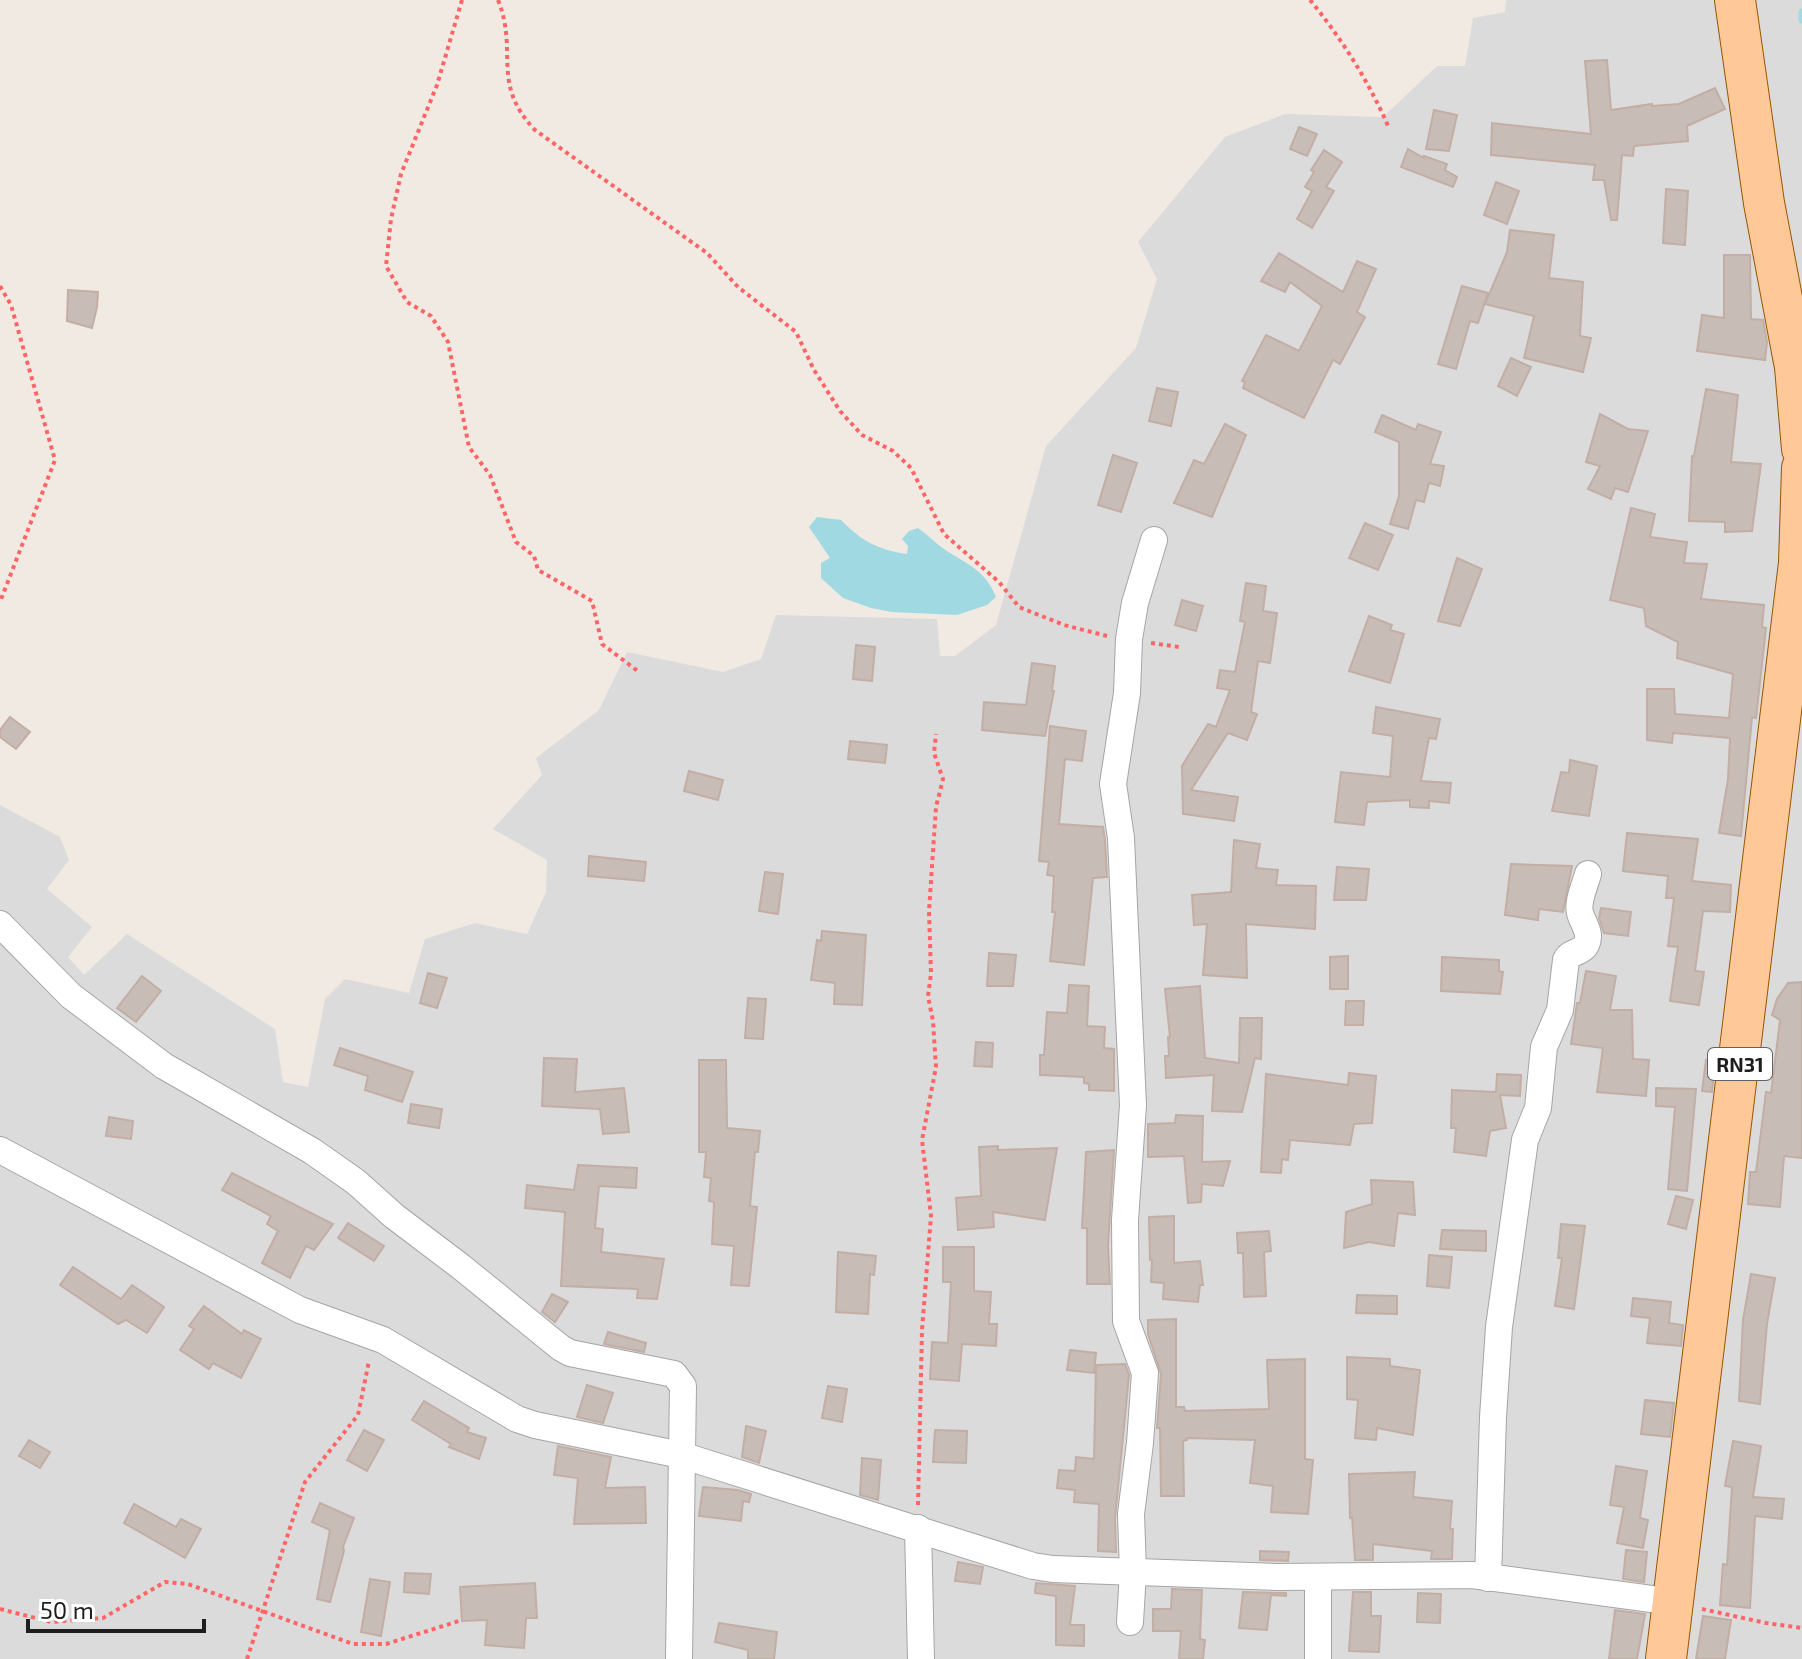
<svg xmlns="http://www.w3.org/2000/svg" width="1802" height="1659" font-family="'Exo 2',sans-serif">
	<rect width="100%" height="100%" fill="#f0eae3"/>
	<!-- residential -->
	<path fill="#dcdbdb" d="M1506,0H1802V1659H0V805L60,837L69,860L47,889L92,927L68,957L84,975L127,934L275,1029L283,1082L308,1087L325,999L345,979L409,993L425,939L475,923L527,934L546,892L547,860L493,829L542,775L536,758L599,710L627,652L723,672L761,659L776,615L937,619L940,656H955L996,625L1046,446L1136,348L1157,279L1138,242L1225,137L1285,114L1383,117L1437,66H1465L1473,18L1505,12Z"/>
	<!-- water -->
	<path fill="#a0d9e1" d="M817,517L841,520C861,541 879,550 907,554L908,546L902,539L909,531L918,528C927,534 935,543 944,549C966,564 985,569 996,597L987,605L957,615L892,612L871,608L843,598L821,578V563L830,558L809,527Z"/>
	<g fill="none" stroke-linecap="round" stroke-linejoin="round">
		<!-- stream -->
		<path stroke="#a0d9e1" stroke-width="7" d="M1802,12V20"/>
	</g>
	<!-- building -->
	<g fill="#c8bcb6" stroke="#c2aea5" stroke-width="2">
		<path d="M1607,60L1611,110L1652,104V106L1679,104L1715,88L1725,109L1687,126L1688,141L1634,146L1633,156L1622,155L1617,220H1611L1604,180H1593L1595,165L1491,155L1492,123L1591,134L1585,61Z"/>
		<path d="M1434,110L1457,115L1449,151L1426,149Z"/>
		<path d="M1299,127L1317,134L1307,156L1290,149Z"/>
		<path d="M1408,149L1424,158V156L1447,164L1445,170L1457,177L1453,187L1401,167Z"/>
		<path d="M1324,150L1342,162L1326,187L1334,191L1312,228L1297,219L1312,191L1305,187L1314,172L1311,170Z"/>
		<path d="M1496,182L1519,191L1507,224L1484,215Z"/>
		<path d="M1666,189L1688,191L1685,245L1663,243Z"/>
		<path d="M1510,230L1554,235L1549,278L1583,282L1580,336L1591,338L1583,372L1524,358L1534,316L1485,304L1507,252Z"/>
		<path d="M1279,253L1343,292L1357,261L1376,269L1357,312L1365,317L1340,364L1333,360L1304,418L1243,388L1245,382L1242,381L1266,335L1299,351L1322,306L1290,282L1285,292L1261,281Z"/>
		<path d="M1724,255H1750L1751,319L1763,320L1767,342L1765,360L1697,351L1702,315L1724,318Z"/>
		<path d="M1462,286L1488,293L1478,323L1470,321L1456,369L1438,364Z"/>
		<path d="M68,290L98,292L97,307L92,328L67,321Z"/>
		<path d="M1511,358L1531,367L1517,396L1498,386Z"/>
		<path d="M1157,388L1178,392L1171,426L1149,421Z"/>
		<path d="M1706,389L1738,395L1731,462L1761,464L1752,531L1725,532V522L1689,521L1692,456H1694Z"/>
		<path d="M1600,414L1628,429L1648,431L1628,492L1615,488L1611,499L1588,489L1600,466L1586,462Z"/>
		<path d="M1382,415L1416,430L1418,424L1441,432L1430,464L1444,466L1440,486L1429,483L1424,502L1416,500L1408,529L1390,524L1399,496V442L1375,432Z"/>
		<path d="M1225,424L1246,435L1212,517L1174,503L1194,460L1204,464Z"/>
		<path d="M1113,455L1137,463L1121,512L1098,505Z"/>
		<path d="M1631,508L1655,514L1650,537L1687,542L1684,563L1707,564L1701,599L1764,605L1762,627L1766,628L1756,718L1752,717L1741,836L1719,833L1728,779L1730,738L1673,733L1672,743L1647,740V689H1674L1675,714L1729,718L1733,674L1677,658L1678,642L1646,626L1644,608L1610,600Z"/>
		<path d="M1365,523L1393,535L1378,570L1349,558Z"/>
		<path d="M1457,558L1482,569L1460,626L1438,621Z"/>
		<path d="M1246,583L1266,586L1263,611L1277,613L1270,663L1258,661L1251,712L1257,714L1247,740L1228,733L1191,790L1238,797L1234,821L1183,814L1182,766L1208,724L1216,727L1230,690L1217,688L1220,670L1235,672L1245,622L1240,621Z"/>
		<path d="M1182,600L1203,606L1196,631L1175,625Z"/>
		<path d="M1369,616L1392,625L1390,630L1404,634L1390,683L1349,671Z"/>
		<path d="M856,645L875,647L872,681L853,679Z"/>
		<path d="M1032,663L1055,666L1052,691H1054L1045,736L982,730L984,702L1026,705Z"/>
		<path d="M1376,707L1440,719L1436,739L1429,738L1421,781L1451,783L1449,803L1429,801V808L1410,807V800L1367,802L1364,825L1335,822L1341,772L1390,777L1393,736L1373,733Z"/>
		<path d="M10,717L30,732L16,749L0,737V730Z"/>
		<path d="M1050,726L1086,731L1082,761L1065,759L1059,824L1103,827L1105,840L1107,877L1093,878L1084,965L1050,961L1055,912H1052L1054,876L1047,875L1049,862L1039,861Z"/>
		<path d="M850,741L887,745L885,763L848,759Z"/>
		<path d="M1570,760L1597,766L1589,816L1552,811L1561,772L1569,773Z"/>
		<path d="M689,771L723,780L718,800L684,791Z"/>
		<path d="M1627,833L1698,839L1692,881L1731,885L1730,912L1703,911L1695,971L1704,972L1699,1005L1670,1001L1678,947L1668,946L1674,898H1666L1668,876L1623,871Z"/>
		<path d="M1234,840L1260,844L1256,868L1278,870L1276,885L1316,886L1315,929L1246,924L1247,978L1203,975L1207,924L1194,925L1192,895L1231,892Z"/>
		<path d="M589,856L646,862L644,881L588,876Z"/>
		<path d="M1511,864L1572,866L1563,912L1539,909L1538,920L1505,915Z"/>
		<path d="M1337,867L1369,869L1366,900H1334Z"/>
		<path d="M765,872L783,874L778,914L759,911Z"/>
		<path d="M1601,908L1631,912L1628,936L1604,933L1599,918Z"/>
		<path d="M822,931L866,935L862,1005L834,1004L835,983L811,980L817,940L821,941Z"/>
		<path d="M989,953L1016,955L1013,986H987Z"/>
		<path d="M1348,956V989H1330V957Z"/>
		<path d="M1442,957L1499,960V971L1503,972L1500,994L1441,991Z"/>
		<path d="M1586,971L1616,976L1610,1010H1632L1633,1059L1649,1060L1646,1096L1597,1092L1603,1048L1571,1044L1577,1003H1580Z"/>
		<path d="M428,973L447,978L437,1008L420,1003Z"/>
		<path d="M142,976L161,991L136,1022L117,1008Z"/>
		<path d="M1802,982V1158L1784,1156L1780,1207L1748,1204L1750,1172H1756L1766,1092L1771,1093L1780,1020L1772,1015L1777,999L1788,983Z"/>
		<path d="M1069,985L1089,986L1087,1026L1105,1027L1104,1048L1114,1049V1091L1089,1090V1084L1084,1083V1077L1040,1075V1055H1044L1047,1012L1067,1013Z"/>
		<path d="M1200,986L1205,1058L1239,1063L1240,1018H1262L1261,1059L1255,1058L1242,1112L1212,1111L1214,1075L1166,1078L1165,1056H1169L1168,1037H1170L1165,989Z"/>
		<path d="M748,998L766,999L763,1039L745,1038Z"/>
		<path d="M1346,1001H1364L1363,1025H1345Z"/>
		<path d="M976,1042L993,1043L992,1067L974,1066Z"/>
		<path d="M340,1048L413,1072L402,1102L365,1090L368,1076L334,1065Z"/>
		<path d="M544,1058L577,1059L575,1092L624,1088L629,1132L603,1134L600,1109L542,1106Z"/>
		<path d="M699,1060H726L727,1128L760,1131L758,1152H755L750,1206L757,1207L749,1286L731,1285L734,1246L712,1244L714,1202L709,1201L711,1178L704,1177L706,1152H699Z"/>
		<path d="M1706,1060L1715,1062L1712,1092L1702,1091Z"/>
		<path d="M1349,1073L1376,1076L1372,1123L1354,1124L1350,1145L1290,1140L1288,1160L1282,1159L1281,1173L1261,1172L1266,1074L1348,1085Z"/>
		<path d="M1497,1074L1521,1075L1520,1096L1500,1095L1506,1128L1490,1131L1486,1156L1454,1152L1456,1128H1451L1452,1090L1496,1092Z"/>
		<path d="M1656,1088L1696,1089L1687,1191L1668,1189L1675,1107L1656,1106Z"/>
		<path d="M411,1104L442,1109L439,1128L408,1123Z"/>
		<path d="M1176,1115L1203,1116L1202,1162L1230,1161L1223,1186L1202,1184L1201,1202L1188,1203L1184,1156L1148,1157V1124L1175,1123Z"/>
		<path d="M109,1117L133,1121L131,1139L106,1136Z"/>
		<path d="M998,1146V1150L1057,1148L1045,1220L993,1212L994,1227L958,1230L956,1198L981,1196L979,1147Z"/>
		<path d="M1114,1150L1108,1246L1110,1284H1087V1228H1082L1086,1152Z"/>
		<path d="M578,1165L637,1168L636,1188L599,1186L595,1228L603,1229L601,1252L664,1259L657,1299L637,1298L638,1289L561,1286L565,1212L525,1208L527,1185L574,1190Z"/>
		<path d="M232,1173L333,1224L314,1250L306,1246L290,1278L262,1263L278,1231L267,1224L271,1216L222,1190Z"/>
		<path d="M1371,1180L1413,1182L1415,1215L1398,1213L1394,1246L1369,1242L1344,1248L1346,1212L1372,1204Z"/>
		<path d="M1676,1196L1693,1200L1686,1229L1668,1224Z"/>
		<path d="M1174,1216V1263L1200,1261L1203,1285H1200L1198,1302L1163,1299L1164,1283L1151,1282L1152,1260H1150L1149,1217Z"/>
		<path d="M348,1223L384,1246L374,1261L338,1238Z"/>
		<path d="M1561,1224L1585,1226L1574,1309L1555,1306L1562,1258H1558Z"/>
		<path d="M1442,1230L1486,1231V1251L1440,1249Z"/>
		<path d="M1269,1231L1271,1251L1264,1252L1266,1296L1244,1297L1243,1253H1238L1237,1233Z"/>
		<path d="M943,1247H974V1291L991,1292L989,1324H997L996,1346L962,1344L959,1381L930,1379L932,1342L948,1343L951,1282H943Z"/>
		<path d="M838,1252L876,1256L874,1275L870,1274L868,1314L836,1312Z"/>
		<path d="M1429,1255L1452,1257L1449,1288L1427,1286Z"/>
		<path d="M73,1267L121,1299L132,1285L164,1307L147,1333L126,1320L118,1324L60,1285Z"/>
		<path d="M1751,1274L1775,1278L1767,1324L1760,1404L1739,1401L1743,1320Z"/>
		<path d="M552,1294L568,1302L555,1322L542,1312Z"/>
		<path d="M1357,1295L1397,1296V1314L1356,1313Z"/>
		<path d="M1633,1298L1671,1302L1669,1323L1683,1325L1681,1346L1647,1343L1650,1318L1631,1316Z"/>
		<path d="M204,1306L242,1334L244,1330L261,1339L241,1378L213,1363L209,1369L180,1350L194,1329L189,1326Z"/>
		<path d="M1176,1319V1407H1184L1185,1411L1269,1409L1267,1360L1305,1359V1459L1313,1460L1308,1514L1271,1512L1273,1486L1250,1483L1255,1440L1187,1438V1440L1183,1441L1184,1496H1161L1160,1428H1157L1161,1374L1148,1334V1320Z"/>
		<path d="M608,1332L646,1343L644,1352L604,1344Z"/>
		<path d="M1070,1350L1096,1353L1094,1373L1067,1370Z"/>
		<path d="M1347,1357L1390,1359V1366L1420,1370L1413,1435L1377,1428L1376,1440L1355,1438L1358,1400L1347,1399Z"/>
		<path d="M1125,1364L1129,1375L1115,1519L1116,1552L1098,1551L1099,1504L1074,1502L1075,1490L1057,1488L1059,1470L1075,1471L1076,1457L1094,1459L1096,1365Z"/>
		<path d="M587,1385L613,1393L603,1423L577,1417Z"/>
		<path d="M828,1386L847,1389L842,1422L822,1418Z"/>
		<path d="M1645,1400L1674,1403L1670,1437L1641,1434Z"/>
		<path d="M424,1401L469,1428L467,1432L486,1438L479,1459L449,1447L451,1444L412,1420Z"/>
		<path d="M746,1426L766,1431L759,1463L742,1457Z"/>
		<path d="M364,1430L384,1440L367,1471L347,1460Z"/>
		<path d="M935,1430L967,1431L966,1463L933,1462Z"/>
		<path d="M29,1440L50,1452L40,1468L19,1456Z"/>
		<path d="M1733,1441L1761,1446L1753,1497L1784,1499L1782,1519L1755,1516L1750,1608L1720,1605L1723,1564L1727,1565L1732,1487L1725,1486Z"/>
		<path d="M558,1446L611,1457L605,1488L645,1487L646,1523L574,1524L578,1478L554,1475Z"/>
		<path d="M862,1458L881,1460L878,1500L860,1495Z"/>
		<path d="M1616,1466L1647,1471L1640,1518L1648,1520L1643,1548L1617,1543L1624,1507L1610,1505Z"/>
		<path d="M1415,1472L1413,1497L1452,1501L1450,1529H1453L1452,1559H1431L1432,1551L1373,1544V1560H1355L1352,1517L1350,1518L1349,1474Z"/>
		<path d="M703,1487L738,1490L751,1494L749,1502L743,1501L741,1521L699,1516Z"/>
		<path d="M320,1503L354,1518L343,1547L344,1551L330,1602L317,1599L330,1530L312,1522Z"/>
		<path d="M134,1504L176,1527L181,1519L201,1529L185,1558L124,1523Z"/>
		<path d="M1626,1550L1647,1552L1644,1582L1623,1579Z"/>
		<path d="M1260,1551L1289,1552L1288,1561L1260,1560Z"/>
		<path d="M958,1562L983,1567L980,1584L955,1581Z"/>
		<path d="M405,1573L431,1574L429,1594L404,1592Z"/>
		<path d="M370,1579L390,1582L381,1636L361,1632Z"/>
		<path d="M535,1583L537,1618H526L524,1648L485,1645L487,1620L462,1621L460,1587Z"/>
		<path d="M1036,1583L1075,1586L1070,1625H1084V1646L1056,1645V1596L1035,1593Z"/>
		<path d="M1172,1589L1202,1590L1200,1639L1205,1640L1203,1659H1179L1181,1631H1153V1609H1171Z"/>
		<path d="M1243,1592L1286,1593V1596L1271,1595L1267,1630L1239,1628Z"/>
		<path d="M1353,1592H1371V1616H1381L1379,1652L1349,1651Z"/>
		<path d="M1418,1593L1441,1594L1440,1623L1417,1622Z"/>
		<path d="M1615,1610L1645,1614L1637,1659H1609Z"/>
		<path d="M1703,1616L1731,1620L1725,1659H1696Z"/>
		<path d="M719,1623L777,1632L774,1659H748V1650L715,1642Z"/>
	</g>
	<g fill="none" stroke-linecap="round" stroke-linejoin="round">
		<defs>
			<g id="minor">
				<path d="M0,924L71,996L164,1066L312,1151L356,1182L394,1216L460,1266L561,1348L570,1353L674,1374L683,1386L679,1659"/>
				<path d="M0,1150L300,1310L383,1340L517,1419L535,1425L681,1455L1033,1566L1053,1569L1279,1577L1472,1575L1674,1602"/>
				<path d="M918,1528L921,1659"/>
				<path d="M1318,1577V1659"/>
				<path d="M1488,1578L1493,1417L1499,1327L1525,1140L1538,1108L1544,1047L1560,1010L1566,960C1570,951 1582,953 1586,945C1592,933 1583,924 1580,913C1577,902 1585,885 1588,874"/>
				<path d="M1130,1622L1133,1572L1131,1514L1140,1443L1145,1373L1126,1321L1125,1220L1133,1105L1121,838L1113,784L1127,693L1129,639L1135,603L1154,540"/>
			</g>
			<g id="primary">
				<path d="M1735,0L1764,203L1795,367L1802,449"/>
				<path d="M1666,1659L1799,563L1802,468"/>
			</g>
		</defs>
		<!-- minor casing -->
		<use href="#minor" stroke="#a5a5a5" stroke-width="28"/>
		<!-- primary casing -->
		<use href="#primary" stroke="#985500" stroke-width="42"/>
		<!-- path -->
		<g stroke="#ff6566" stroke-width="4" stroke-dasharray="4 4" stroke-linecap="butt">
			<path d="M462,0L437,85L401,174L391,219L386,266L407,302L431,316L448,342L469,447L490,475L516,542L534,556L538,570L592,601L602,644L639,672"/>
			<path d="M498,0C519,52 490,83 535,130L707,253L738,287L796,332L814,370L840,411L862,435L893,451L911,468L944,534L999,582L1019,607L1064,625L1107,636"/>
			<path d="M1310,0C1342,39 1369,82 1389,128"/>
			<path d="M0,286L11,305L55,460L0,602"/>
			<path d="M1151,643L1179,647"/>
			<path d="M918,1505L922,1330L931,1216L922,1140L936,1067L933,1021L928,996L931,974L929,911L936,807L943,779L934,753L936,734"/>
			<path d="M0,1609L51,1622L103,1618L165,1582L188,1584L353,1644H386L459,1621"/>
			<path d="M1702,1609L1766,1623L1802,1628"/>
			<path d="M247,1659L305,1482L358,1415L369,1361"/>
		</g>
		<!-- minor -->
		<use href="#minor" stroke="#fff" stroke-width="26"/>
		<!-- primary -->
		<use href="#primary" stroke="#ffc899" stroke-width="40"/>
	</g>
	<g text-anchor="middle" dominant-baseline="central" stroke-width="7" stroke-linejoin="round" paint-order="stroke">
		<!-- shield labels -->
		<rect fill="#fff" stroke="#626262" stroke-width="2" x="1708" y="1048" width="64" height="32" rx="6"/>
		<g font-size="20" font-weight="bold" fill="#1e1e1e">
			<text x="1740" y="1064">RN31</text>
		</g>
	</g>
	<!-- scale -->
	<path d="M28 1619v12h176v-12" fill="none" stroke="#1e1e1e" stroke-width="4"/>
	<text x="40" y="1619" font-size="24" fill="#1e1e1e" stroke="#ffffff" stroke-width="6" paint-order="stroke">50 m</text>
</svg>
